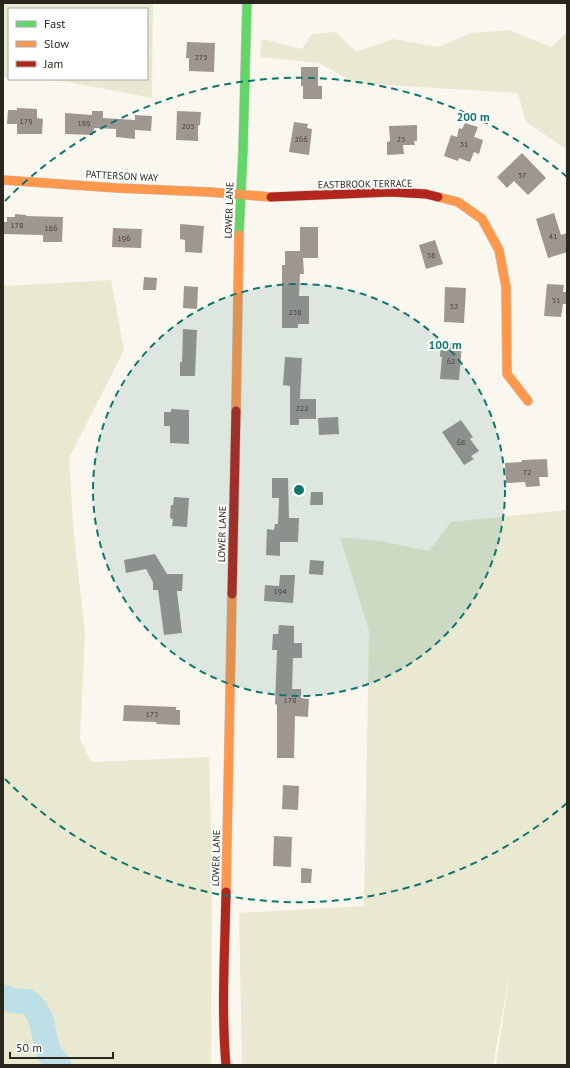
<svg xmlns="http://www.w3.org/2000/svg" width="570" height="1068" font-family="'PT Sans',sans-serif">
	<rect width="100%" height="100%" fill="#faf7ef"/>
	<!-- green -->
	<g fill="#e8e9d0">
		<path d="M3,3H153L152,98L63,81L33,79H147V9H9V78L3,77Z"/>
		<path d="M509,30L551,47L567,32V176L565,174L566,149L526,122L518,93L355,83L319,63L260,57L262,39L302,49L312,34L336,32L356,52L393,39L438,47L471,33Z"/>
		<path d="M111,280L124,350L69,458L74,537L85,632L80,739L91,762L209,757L212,865L211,1065H3V283L6,286Z"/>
		<path d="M567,510V1065H496L511,965L493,1065H242L239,913L364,906L369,631L340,537L380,541L429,551L451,522Z"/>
	</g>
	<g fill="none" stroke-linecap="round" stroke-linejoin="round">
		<!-- river -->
		<path stroke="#bde0e6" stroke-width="25" d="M3,997L11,1000L28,1002L34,1007L41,1019L47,1047L49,1053L59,1065"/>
	</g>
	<!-- building -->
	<g fill="#9f9692">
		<path d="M187,42L215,43L214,72L189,71V58H186Z"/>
		<path d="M301,67H318V86H322V99H303V86H301Z"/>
		<path d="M17,108L37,109V118L43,119L42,134H17V124H7L8,110H17Z"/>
		<path d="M92,111H103V118L135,120V115L152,116L151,131L135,130V139L116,137V129L94,128L93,135L65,134V113L92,115Z"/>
		<path d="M177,111L201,112L200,125L198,126V141L176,140Z"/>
		<path d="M294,122L308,124L307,128L312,129L309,155L289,152Z"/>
		<path d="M465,123L478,127L474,137L483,140L479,154L474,152L470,162L459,158L458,161L444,156L451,135L457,137L459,128L462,129Z"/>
		<path d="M417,125V141H414L415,145H403L404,154L387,155V142L390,141L389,126Z"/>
		<path d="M522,153L546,178L528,195L514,181L507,188L497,177Z"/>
		<path d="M554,213L561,235L567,233V252L548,258L536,219Z"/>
		<path d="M15,214L26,215V216L63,217L62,242H43V235L3,234V222H7V217H15Z"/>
		<path d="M180,224L204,226L202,253L185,252V240L180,239Z"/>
		<path d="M300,227H318V258H303L304,274H300L299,296H309V324H298V328H282V265H285V251H300Z"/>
		<path d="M113,228L142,229L141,248L112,247Z"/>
		<path d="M435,240L443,264L426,269L419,245Z"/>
		<path d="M144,277L157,278L156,290H143Z"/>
		<path d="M547,284L564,285L563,292H567V304H563L561,317L544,316Z"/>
		<path d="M184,286L198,287L197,309L183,308Z"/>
		<path d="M445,287L466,288L464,323L444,322Z"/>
		<path d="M183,329L197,330L195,376H180V362H182Z"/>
		<path d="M441,342L462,344L459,380L440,379L442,357H440Z"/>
		<path d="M285,357L302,358L300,399H316V419H299V425H290V386L283,385Z"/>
		<path d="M171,409L189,410V444L170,443V426H164V412H171Z"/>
		<path d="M338,417L339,434L319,435L318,418Z"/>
		<path d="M461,420L473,437L470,439L479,451L471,456L474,459L464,465L442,432Z"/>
		<path d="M547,459L548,477H539L540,486L526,487L525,482L506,483L505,463L522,462V460Z"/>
		<path d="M272,478H288L289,518H299L298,542H280V556L266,555L267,529L274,530L275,524H278L279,498H272Z"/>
		<path d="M311,492H323V505H310Z"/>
		<path d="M174,497L189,498L187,527L172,526L173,519H171L170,516L171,505H173Z"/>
		<path d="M155,554L167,574H183L182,591H177L182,633L164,635L158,590H153V582L146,569L126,573L124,560Z"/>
		<path d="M310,560L324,561L323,575L309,574Z"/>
		<path d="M280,575H295L293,603L264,601L265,585L279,586Z"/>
		<path d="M279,625L294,626V643H302V658H293L292,689H301V698L309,699L308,717L295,716L294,758H277V705L275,704L277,650H272L273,634H278Z"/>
		<path d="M124,705L176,707V710H180V725L156,724L157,722L123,721Z"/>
		<path d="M283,785L299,786L298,810L282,809Z"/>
		<path d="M274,836L292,837L291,867L273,866Z"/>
		<path d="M301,868L312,869L311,883H301Z"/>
	</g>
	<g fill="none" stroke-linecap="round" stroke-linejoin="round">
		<defs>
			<path id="fast" d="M239,235L243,149L247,3"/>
			<g id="slow">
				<path d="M3,180L117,188L209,192L271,197"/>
				<path d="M438,197L458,202L482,219L499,250L506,287L507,374L528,401"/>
				<path d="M236,411L239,235"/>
				<path d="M226,892L232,594"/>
			</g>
			<g id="jam">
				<path d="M271,197L391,192L426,194L438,197"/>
				<path d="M232,594L236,411"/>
				<path d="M226,1065C221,1008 225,950 226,892"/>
			</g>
		</defs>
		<!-- fast casing -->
		<use href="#fast" stroke="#cccac2" stroke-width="10"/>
		<!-- slow casing -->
		<use href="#slow" stroke="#cccac2" stroke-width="10"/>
		<!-- jam casing -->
		<use href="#jam" stroke="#cccac2" stroke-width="10"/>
		<!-- fast -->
		<use href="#fast" stroke="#63d668" stroke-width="9"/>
		<!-- slow -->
		<use href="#slow" stroke="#ff974d" stroke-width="9"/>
		<!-- jam -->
		<use href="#jam" stroke="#b3261e" stroke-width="9"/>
	</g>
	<!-- distance rings -->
	<circle cx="299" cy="490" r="206" fill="#0f766e" fill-opacity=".12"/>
	<g fill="none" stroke="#0f766e" stroke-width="2" stroke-dasharray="7 5">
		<circle cx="299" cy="490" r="206"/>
		<path d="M567 803A412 412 0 0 1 5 779M5 201A412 412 0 0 1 567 177"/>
	</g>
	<g text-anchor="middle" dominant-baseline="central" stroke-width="4" stroke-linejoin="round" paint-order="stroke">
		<!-- number labels -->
		<g font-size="8" fill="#46423a">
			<text x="201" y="57">275</text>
			<text x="26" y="121">179</text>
			<text x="84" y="123">189</text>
			<text x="188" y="126">205</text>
			<text x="301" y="139">266</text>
			<text x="401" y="139">23</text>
			<text x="464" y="144">31</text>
			<text x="522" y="175">37</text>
			<text x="17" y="225">178</text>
			<text x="51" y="228">186</text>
			<text x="553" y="236">41</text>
			<text x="124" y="238">196</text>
			<text x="431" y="255">38</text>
			<text x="556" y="300">51</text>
			<text x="454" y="306">52</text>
			<text x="295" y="312">238</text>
			<text x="451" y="361">62</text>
			<text x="302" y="408">222</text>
			<text x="461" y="442">68</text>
			<text x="527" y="472">72</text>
			<text x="280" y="591">194</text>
			<text x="290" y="700">178</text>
			<text x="152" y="714">173</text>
		</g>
		<!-- street labels -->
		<g font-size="10" fill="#29261d" stroke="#fff">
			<text transform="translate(122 176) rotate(3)">PATTERSON WAY</text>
			<text transform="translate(365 184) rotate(-1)">EASTBROOK TERRACE</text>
			<text transform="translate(229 210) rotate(-88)">LOWER LANE</text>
			<text transform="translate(222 534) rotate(-89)">LOWER LANE</text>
			<text transform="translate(216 858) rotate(-89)">LOWER LANE</text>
		</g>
	</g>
	<circle cx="299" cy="490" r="6" fill="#0f766e" stroke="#fff" stroke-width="2"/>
	<g font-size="12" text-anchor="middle" font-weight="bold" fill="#0f766e" stroke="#fff" stroke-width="4" stroke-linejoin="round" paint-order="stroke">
		<text x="473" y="121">200 m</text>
		<text x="445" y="349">100 m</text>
	</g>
	<!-- border -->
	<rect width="570" height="1068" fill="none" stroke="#29261d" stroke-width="8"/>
	<!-- legend -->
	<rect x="8" y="8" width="140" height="72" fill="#ffffff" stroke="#a9a8a5"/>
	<rect x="16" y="21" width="20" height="6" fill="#63d668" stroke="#a9a8a5"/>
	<text x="44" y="28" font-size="12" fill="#29261d">Fast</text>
	<rect x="16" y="41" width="20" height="6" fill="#ff974d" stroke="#a9a8a5"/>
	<text x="44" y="48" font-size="12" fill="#29261d">Slow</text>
	<rect x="16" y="61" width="20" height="6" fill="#b3261e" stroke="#a9a8a5"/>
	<text x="44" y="68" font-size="12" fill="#29261d">Jam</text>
	<!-- scale -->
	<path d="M10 1052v6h103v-6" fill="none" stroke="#29261d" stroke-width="2"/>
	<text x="16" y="1052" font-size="12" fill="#29261d" stroke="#ffffff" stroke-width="3" paint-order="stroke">50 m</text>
</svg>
